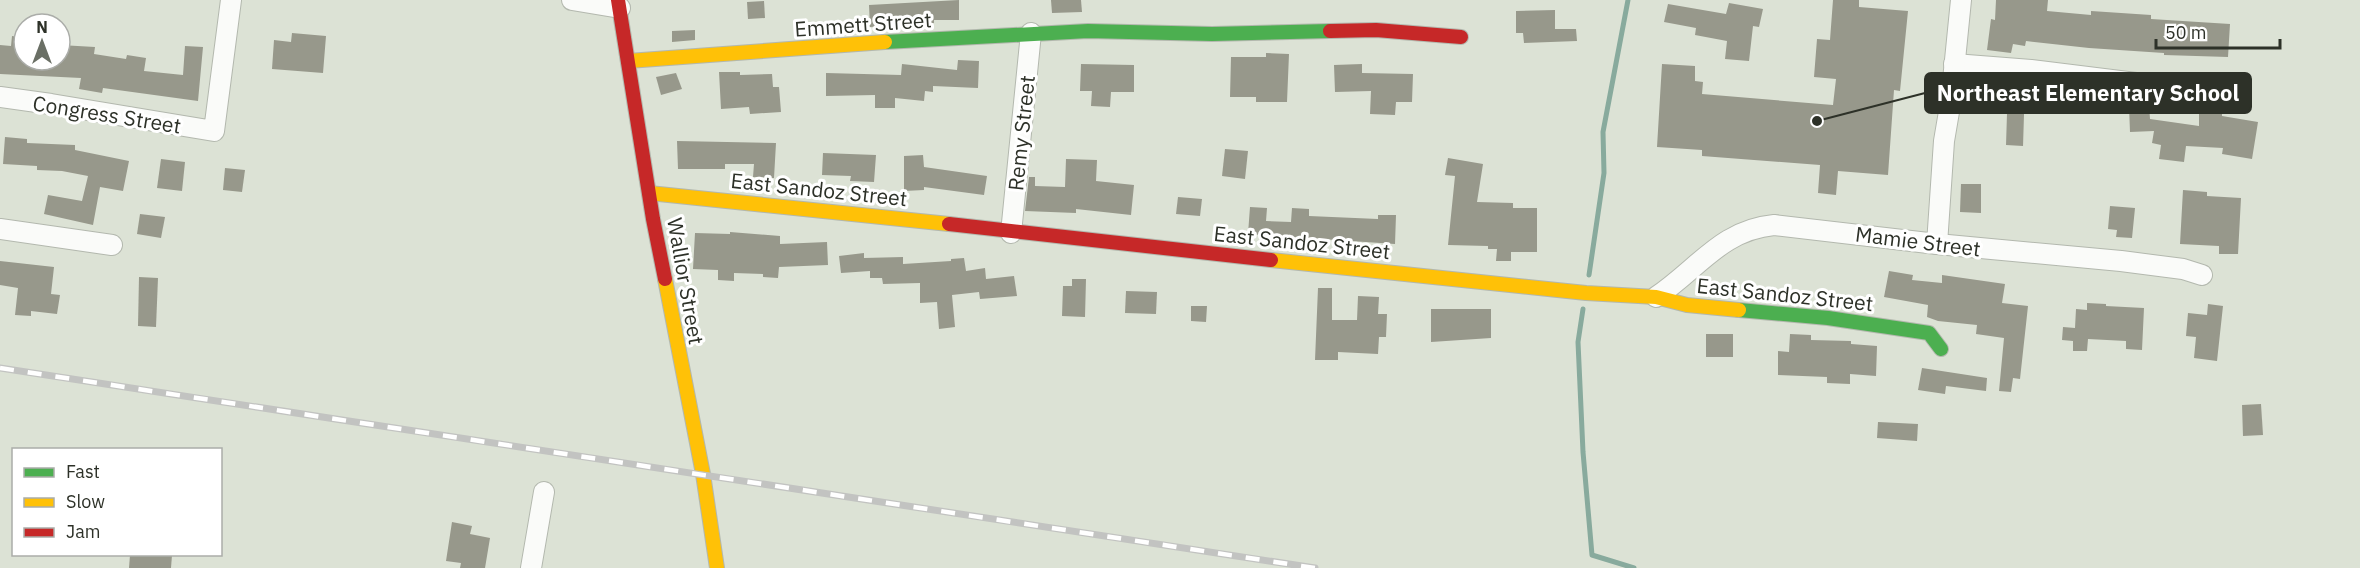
<svg xmlns="http://www.w3.org/2000/svg" width="2360" height="568" font-family="'IBM Plex Sans',sans-serif">
	<rect width="100%" height="100%" fill="#dce2d5"/>
	<g fill="none" stroke-linecap="round" stroke-linejoin="round">
		<!-- stream -->
		<g stroke="#88aa9d" stroke-width="5">
			<path d="M1589,275L1604,173L1603,132L1628,0"/>
			<path d="M1583,309L1578,342L1583,452L1592,555L1634,568"/>
		</g>
	</g>
	<!-- building -->
	<g fill="#97988b">
		<path d="M959,0V20H934V23L870,27L869,5Z"/>
		<path d="M1051,0H1081L1082,12L1052,13Z"/>
		<path d="M1833,0H1859V7L1908,11L1900,91L1894,90L1888,175L1838,171L1836,195L1818,193L1820,165L1702,156V150L1657,147L1662,64L1695,66V81L1703,82L1702,94L1833,105L1836,79L1814,77L1817,39L1830,40Z"/>
		<path d="M1996,0H2048L2047,11L2091,15V11L2151,15V19L2230,24L2228,57L2164,55V53L2089,48L2026,41L2025,46L2013,44L2011,53L1987,50L1991,19L1995,20Z"/>
		<path d="M764,1L765,18L748,19L747,2Z"/>
		<path d="M1729,3L1763,9L1759,27L1753,26L1749,61L1725,59L1727,41L1695,35L1696,28L1664,22L1668,4L1726,14Z"/>
		<path d="M1555,10V29H1576L1577,41L1524,43L1523,33H1516V11Z"/>
		<path d="M695,30V40L672,42V31Z"/>
		<path d="M292,33L326,36L323,73L272,69L274,40L291,42Z"/>
		<path d="M12,36L24,38V60H60V45L95,47L94,54L126,59L127,55L146,58L144,71L183,75L185,46L203,47L198,101L103,88L102,93L79,89L81,78L0,74V45L11,46Z"/>
		<path d="M1266,53L1289,54L1287,102H1256V97H1230L1231,57H1266Z"/>
		<path d="M958,60L979,61L978,88L933,86V92L925,91L924,101L895,98V108H875V95L826,96V73L901,75L902,64L957,70Z"/>
		<path d="M1081,64L1134,65V92H1111L1110,107L1091,106L1092,91H1080Z"/>
		<path d="M1362,64V73L1413,74L1412,102H1396L1395,115L1370,114L1371,91L1335,92L1334,65Z"/>
		<path d="M719,72H740V75L772,74L773,87H779L781,112L750,114L749,107L721,109Z"/>
		<path d="M676,73L682,89L661,95L656,77Z"/>
		<path d="M2149,105L2150,119L2199,126V112L2222,113V116L2258,122L2252,159L2222,154L2223,148L2186,146L2184,162L2159,159L2161,145L2152,143L2154,131L2130,132L2129,106Z"/>
		<path d="M2007,113L2024,114L2023,146L2006,145Z"/>
		<path d="M5,137L27,139V143L75,145V150L129,161L123,191L100,187L93,225L44,214L48,195L82,201L88,176L62,171L37,170V166L3,164Z"/>
		<path d="M677,141L776,143L774,178L753,177L754,164H725V169H678Z"/>
		<path d="M1225,149L1248,151L1245,179L1222,176Z"/>
		<path d="M823,153L876,155L874,182L850,181L851,176L822,175Z"/>
		<path d="M923,155L924,167L987,176L984,195L924,187V190L904,191V156Z"/>
		<path d="M1448,158L1483,164L1477,202L1513,203V208H1537V252H1511V261H1496L1497,249H1488V246L1448,245L1455,176L1445,175Z"/>
		<path d="M161,159L185,162L182,191L157,188Z"/>
		<path d="M1066,159L1097,160L1096,181L1134,185L1131,215L1076,209V213L1025,211L1029,177H1035V186L1065,187Z"/>
		<path d="M225,168L245,170L242,192L223,190Z"/>
		<path d="M1961,184H1981V213L1960,212Z"/>
		<path d="M2183,190L2207,192V196L2241,198L2238,254H2219V246L2180,244Z"/>
		<path d="M1178,197L1202,199L1200,216L1176,214Z"/>
		<path d="M2110,206L2135,208L2132,238L2116,237L2117,230L2108,229Z"/>
		<path d="M1250,207L1267,208L1266,221L1291,222L1292,208L1309,209V216L1378,219V215H1396L1395,244L1248,234Z"/>
		<path d="M140,214L165,217L161,238L137,234Z"/>
		<path d="M730,232L780,236V244L827,242L828,265L779,267L778,278L763,277V274L734,273V281L718,280V270L693,269L695,233L730,234Z"/>
		<path d="M864,253V258L903,257V264L951,261V259L964,258L966,271L985,268L986,279L1014,276L1017,296L980,299L979,292L952,295L955,327L939,329L937,302L920,303V283L883,284L882,278H870V271L841,273L839,256Z"/>
		<path d="M0,261L54,267L51,294L60,295L57,314L31,311V316L15,315L18,288L0,285Z"/>
		<path d="M1889,271L1913,275L1912,280L1942,283V275L2005,284L2002,303L2028,306L2020,379L2013,378L2011,392L1999,391L2004,338L1976,334L1977,325L1938,321L1927,317L1928,305L1884,297Z"/>
		<path d="M139,277L158,278L156,327L138,326Z"/>
		<path d="M1072,279H1086L1085,317L1062,316L1063,286H1072Z"/>
		<path d="M1318,288H1332V320H1357L1358,296L1379,297L1378,314H1387L1386,337H1379L1378,354L1338,352V360H1315Z"/>
		<path d="M1126,291L1157,292L1156,314L1125,313Z"/>
		<path d="M2087,303L2106,304V306L2144,308L2142,350L2126,349V341L2088,339L2087,351H2073V341L2062,340L2063,327L2075,328L2076,309L2087,310Z"/>
		<path d="M2208,304L2223,306L2217,361L2194,358L2196,337L2186,336L2188,313L2207,315Z"/>
		<path d="M1191,306H1207L1206,322L1191,321Z"/>
		<path d="M1431,309H1491V338L1431,342Z"/>
		<rect x="1706" y="334" width="27" height="23"/>
		<path d="M1790,334L1811,335V340L1851,341V344L1877,346L1876,376L1850,374V384L1827,383V377L1778,375V351L1789,352Z"/>
		<path d="M1922,368L1987,378L1986,391L1946,386L1945,394L1918,390Z"/>
		<path d="M2261,404L2263,435L2243,436L2242,405Z"/>
		<path d="M1878,422L1918,424L1917,441L1877,438Z"/>
		<path d="M452,522L472,526L470,534L490,538L485,568H460L461,563L446,561Z"/>
		<path d="M130,555H172L171,568H129Z"/>
	</g>
	<g fill="none" stroke-linecap="round" stroke-linejoin="round">
		<defs>
			<g id="street">
				<path d="M572,0L620,8"/>
				<path d="M1954,64L2031,70L2152,85L2216,98"/>
				<path d="M0,97L51,104L214,131L231,0"/>
				<path d="M0,229L112,245"/>
				<path d="M1011,233L1031,33"/>
				<path d="M1937,244L1944,141L1951,100L1961,0"/>
				<path d="M1656,297C1698,269 1721,230 1774,225L1937,244L2121,261L2183,269L2202,275"/>
				<path d="M531,568L544,492"/>
			</g>
			<g id="fast">
				<path d="M885,42L1088,31L1212,34L1330,31"/>
				<path d="M1739,310L1828,318L1929,333L1941,349"/>
			</g>
			<g id="slow">
				<path d="M628,61L885,42"/>
				<path d="M649,193L949,224"/>
				<path d="M1271,260L1586,293L1656,297L1687,305L1739,310"/>
				<path d="M665,279L703,474L717,568"/>
			</g>
			<g id="jam">
				<path d="M618,0L653,219L665,279"/>
				<path d="M1330,31L1376,30L1461,37"/>
				<path d="M949,224L1271,260"/>
			</g>
		</defs>
		<!-- street casing -->
		<use href="#street" stroke="#b3b8ae" stroke-width="22"/>
		<!-- fast casing -->
		<use href="#fast" stroke="#b3b8ae" stroke-width="16"/>
		<!-- slow casing -->
		<use href="#slow" stroke="#b3b8ae" stroke-width="16"/>
		<!-- jam casing -->
		<use href="#jam" stroke="#b3b8ae" stroke-width="16"/>
		<!-- street -->
		<use href="#street" stroke="#fafbf9" stroke-width="20"/>
		<!-- fast -->
		<use href="#fast" stroke="#4caf50" stroke-width="14"/>
		<!-- slow -->
		<use href="#slow" stroke="#ffc107" stroke-width="14"/>
		<!-- jam -->
		<use href="#jam" stroke="#c62828" stroke-width="14"/>
		<defs>
			<path id="rail" d="M0,368L1315,568"/>
		</defs>
		<!-- rail casing -->
		<use href="#rail" stroke="#c2c3c1" stroke-width="7"/>
		<!-- rail -->
		<use href="#rail" stroke="#fff" stroke-width="4.5" stroke-dasharray="14" stroke-linecap="butt"/>
	</g>
	<g text-anchor="middle" dominant-baseline="central" stroke-width="6" stroke-linejoin="round" paint-order="stroke">
		<!-- street labels -->
		<g font-size="21" fill="#2d3128" stroke="#fff">
			<text transform="translate(863 24) rotate(-4)">Emmett Street</text>
			<text transform="translate(107 114) rotate(9)">Congress Street</text>
			<text transform="translate(1021 133) rotate(-84)">Remy Street</text>
			<text transform="translate(819 189) rotate(6)">East Sandoz Street</text>
			<text transform="translate(1918 241) rotate(7)">Mamie Street</text>
			<text transform="translate(1302 242) rotate(6)">East Sandoz Street</text>
			<text transform="translate(686 281) rotate(80)">Wallior Street</text>
			<text transform="translate(1785 294) rotate(6)">East Sandoz Street</text>
		</g>
	</g>
	<!-- callouts -->
	<path fill="none" stroke="#2d3128" stroke-width="2" d="M1817 121L1925 93"/>
	<circle fill="#2d3128" stroke="#fff" stroke-width="2" cx="1817" cy="121" r="6"/>
	<rect fill="#2d3128" stroke="#2d3128" stroke-width="2" x="1925" y="73" width="326" height="40" rx="6"/>
	<g font-size="22" text-anchor="middle" font-weight="bold" fill="#fff">
		<text x="2088" y="101">Northeast Elementary School</text>
	</g>
	<!-- legend -->
	<rect x="12" y="448" width="210" height="108" fill="#ffffff" stroke="#abada9" stroke-width="1.5"/>
	<rect x="24" y="468" width="30" height="9" fill="#4caf50" stroke="#abada9" stroke-width="1.5"/>
	<text x="66" y="478" font-size="18" fill="#2d3128">Fast</text>
	<rect x="24" y="498" width="30" height="9" fill="#ffc107" stroke="#abada9" stroke-width="1.5"/>
	<text x="66" y="508" font-size="18" fill="#2d3128">Slow</text>
	<rect x="24" y="528" width="30" height="9" fill="#c62828" stroke="#abada9" stroke-width="1.5"/>
	<text x="66" y="538" font-size="18" fill="#2d3128">Jam</text>
	<!-- north arrow -->
	<g transform="translate(42 42)"><circle r="28" fill="#ffffff" stroke="#abada9" stroke-width="1.5"/>
	<path d="M0-4.5L10 22L0 15L-10 22Z" fill="#6a6f65"/>
	<text y="-9" font-size="16" font-weight="bold" text-anchor="middle" fill="#2d3128">N</text>
	</g>
	<!-- scale -->
	<path d="M2156 39v9h124v-9" fill="none" stroke="#2d3128" stroke-width="3"/>
	<text x="2165" y="39" font-size="18" fill="#2d3128" stroke="#ffffff" stroke-width="4.5" paint-order="stroke">50 m</text>
</svg>
